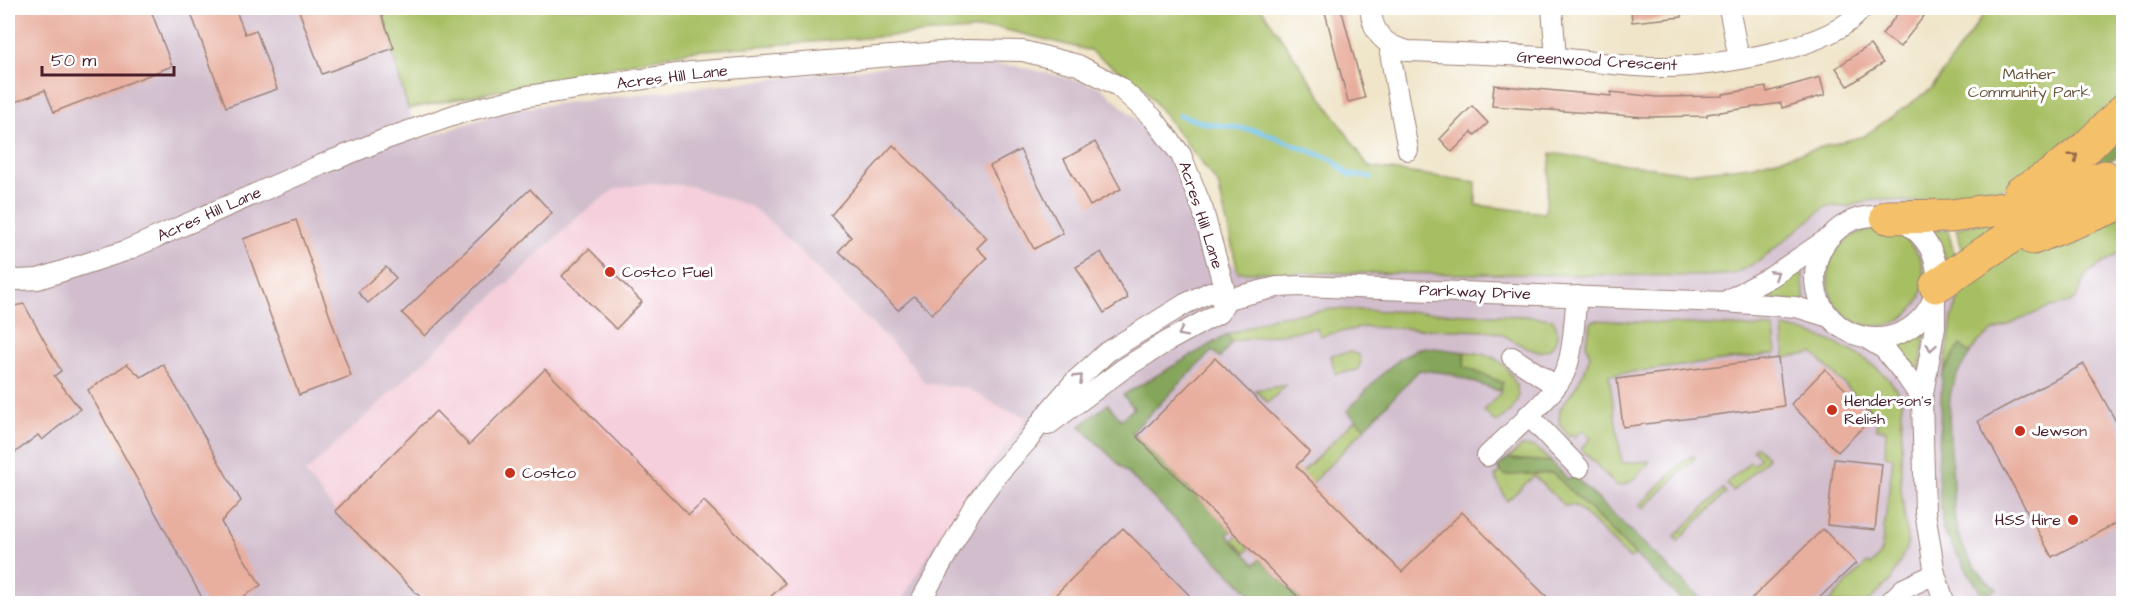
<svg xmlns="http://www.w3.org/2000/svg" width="2131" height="611" font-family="'Architects Daughter',sans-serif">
	<rect width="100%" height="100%" fill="#fff"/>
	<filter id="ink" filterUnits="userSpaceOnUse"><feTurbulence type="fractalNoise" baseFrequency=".0167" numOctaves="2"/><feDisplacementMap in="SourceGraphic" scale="12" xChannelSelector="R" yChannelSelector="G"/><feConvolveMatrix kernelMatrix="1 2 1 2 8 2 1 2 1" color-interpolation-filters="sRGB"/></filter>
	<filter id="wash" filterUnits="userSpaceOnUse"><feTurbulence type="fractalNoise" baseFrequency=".008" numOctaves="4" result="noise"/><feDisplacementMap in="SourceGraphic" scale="24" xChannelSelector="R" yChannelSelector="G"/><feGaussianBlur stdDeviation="1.35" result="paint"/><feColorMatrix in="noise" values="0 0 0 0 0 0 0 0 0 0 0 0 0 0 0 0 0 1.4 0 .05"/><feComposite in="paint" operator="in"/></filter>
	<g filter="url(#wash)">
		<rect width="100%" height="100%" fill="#f0e5c9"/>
		<!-- built -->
		<path fill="#f5cfdb" d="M651,183L690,186L752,207L773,225L911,363L924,383L967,388L1003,409L1028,417L941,533L900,603H426L335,511L305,473L580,215L615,189Z"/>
		<!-- industrial -->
		<path fill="#d1bdcc" d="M8,8H380L408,109L420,139L512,109L947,59L1022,67L1099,86L1157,138L1193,206L1238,272L1802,224L1827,206L1848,207L1875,199L1897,200L1916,202L1940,245L1946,265L1962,293L1992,332L2047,308L2068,303L2077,297L2087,273L2123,251V603H900L941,533L1027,417L1003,409L967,388L924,383L911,363L773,225L752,207L690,186L651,183L615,189L580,215L305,473L335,511L426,603H8Z"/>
		<!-- green -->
		<g fill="#a7bf64" stroke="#786f48" stroke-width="1.5">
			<path d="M380,8H1261L1369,167L1476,182V205L1545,213L1551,153L1687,173L1750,166L1864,136L1931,89L1988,8H2123V95L2041,169L1982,199L1916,202L1875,199L1848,207L1827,206L1759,261L1734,274L1703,276L1238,272L1218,184L1142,86L1088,50L998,28L691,51L408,109Z"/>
			<path d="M2026,213L1963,252L1956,228Z"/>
			<path d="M2123,214V251L2087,273L2077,297L2068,303L2047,308L1992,332L1977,343L1970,354L1961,346L1944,372L1952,319L1957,303L1962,293L1978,278L1979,264Z"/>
			<circle cx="1876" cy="278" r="48"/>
			<path d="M1948,230L1955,258L1946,265L1944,254L1932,231Z"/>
			<path d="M1802,270L1805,303L1756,296Z"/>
			<path d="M1334,309L1524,316L1553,319C1557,327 1559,333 1555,342C1544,365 1515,340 1501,334C1497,332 1492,332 1487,331L1365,327L1320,336L1317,328L1232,342L1227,335L1274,317Z"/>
			<path d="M1594,320L1774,328L1776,354L1609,375L1622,463L1649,461L1648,465C1639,473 1629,488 1616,485L1581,449L1591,438L1582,430L1575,437L1571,434L1568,436L1559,423L1560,409L1575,388L1584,372L1590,356L1586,344L1591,323Z"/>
			<path d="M1783,327C1823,334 1887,360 1902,401L1901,488L1908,544L1891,580L1867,603H1828L1867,563L1871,565L1881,554L1893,457L1885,455L1886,430L1877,429V417L1813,353L1785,358Z"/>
			<path d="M1924,334L1925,335L1920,370L1895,346Z"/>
			<path d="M1350,352L1359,355L1361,363L1357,370L1335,374L1331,355Z"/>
			<path d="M1465,352C1491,353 1506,360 1516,385C1518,391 1519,398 1516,403C1512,411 1503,417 1496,423L1484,411L1501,392L1499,391L1503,383L1464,367Z"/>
			<path d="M1286,385L1268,403L1255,390Z"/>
			<path d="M1356,419L1365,428L1245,553L1233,540Z"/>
			<path d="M1522,446L1535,447L1551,462L1508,459Z"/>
			<path d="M1756,446L1768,458L1733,491L1726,484L1750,462L1753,465L1760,458L1753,449Z"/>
			<path d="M1693,456L1695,458L1644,508L1640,505L1686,459Z"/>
			<path d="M1501,471L1505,475L1553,473L1635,555L1630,559L1577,507L1572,505L1565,506L1534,476L1507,501L1495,477Z"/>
			<path d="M1723,489L1726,493L1678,541L1674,537Z"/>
		</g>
		<!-- forest -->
		<g fill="#85a65a" stroke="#686242" stroke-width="1.5">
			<path d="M2123,122V153L2092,171L2086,158Z"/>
			<path d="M1227,335L1232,342L1220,358L1212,351L1132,432L1232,531L1227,535L1255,564L1260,559L1304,603H1260L1080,426L1108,404L1121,420L1134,408L1123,395Z"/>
			<path d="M1960,345L1970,354C1962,366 1954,377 1951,391C1947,415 1951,441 1952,465C1954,489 1951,519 1961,542C1969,560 1981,578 1997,589L1989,594L1986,590L1981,593L1943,531L1938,475L1942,375Z"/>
			<path d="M1425,347L1465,352L1464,367L1503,383L1499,391L1447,373L1419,370L1365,428L1347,411C1368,390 1396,353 1425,347Z"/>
			<path d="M1507,459L1551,462L1569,480L1574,476L1705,603H1684L1553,473L1505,475L1497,468Z"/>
		</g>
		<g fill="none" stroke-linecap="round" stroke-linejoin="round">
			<!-- stream -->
			<path stroke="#6fc3eb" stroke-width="5" d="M1179,115L1204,123L1259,131L1333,160L1349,175L1371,177"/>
		</g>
		<g id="blocks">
			<!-- building -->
			<g fill="#e8ae9e">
				<path d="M13,8H150L172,66L54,112L45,90L8,105V10L14,9Z"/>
				<path d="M189,8H235L245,34L256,30L277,89L226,107Z"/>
				<path d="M298,8H379L394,48L322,74Z"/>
				<path d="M1324,8H1341L1365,98L1348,102Z"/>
				<path d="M1631,8H1682V17L1632,22Z"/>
				<path d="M1902,8H1913L1924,16L1900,47L1882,34Z"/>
				<path d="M1870,45L1883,63L1848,86L1836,68Z"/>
				<path d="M1820,77L1825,95L1782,108L1781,103L1707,114V116L1646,117L1492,106L1494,85L1611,96V92L1657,97L1723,96V94L1766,87L1767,92Z"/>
				<path d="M1472,106L1488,123L1475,135L1472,132L1452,152L1440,139Z"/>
				<path d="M1095,142L1121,189L1090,206L1064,159Z"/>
				<path d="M893,145L987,238L977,248L987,258L932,314L914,296L898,310L839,251L851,237L831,215Z"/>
				<path d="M1020,150L1063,233L1034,249L990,166Z"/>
				<path d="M530,189L552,213L425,336L402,313Z"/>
				<path d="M296,220L351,376L299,395L243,239Z"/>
				<path d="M589,249L642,302L616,329L562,276Z"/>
				<path d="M1101,252L1128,298L1104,313L1076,267Z"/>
				<path d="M386,267L396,278L368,303L358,292Z"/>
				<path d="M24,304L61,371L54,376L80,409L42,440L38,435L8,458V307Z"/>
				<path d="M1215,358L1310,452L1296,466L1402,572L1462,512L1553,603H1304L1137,437Z"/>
				<path d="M1778,358L1784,406L1623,427L1617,379Z"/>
				<path d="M127,364L141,377L163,364L241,501L221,522L261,585L234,603H205L88,390Z"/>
				<path d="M2084,364L2124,436V519L2052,557L1978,421Z"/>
				<path d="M545,369L689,515L704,501L785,583L764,603H426L335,511L436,411L469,445Z"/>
				<path d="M1825,369L1873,417L1838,452L1791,404Z"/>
				<path d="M1834,459L1882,464L1875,530L1827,525Z"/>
				<path d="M1123,528L1197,603H1047Z"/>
				<path d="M1823,529L1856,563L1814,603H1747Z"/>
			</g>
		</g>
	</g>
	<g filter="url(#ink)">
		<use href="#blocks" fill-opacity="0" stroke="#9d827a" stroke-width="1.5"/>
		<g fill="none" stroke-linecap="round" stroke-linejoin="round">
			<defs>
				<g id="street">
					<path d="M1370,8C1373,33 1383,45 1408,51C1457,53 1508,54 1557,58C1593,61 1630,68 1666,67C1714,66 1834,50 1862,8"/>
					<path d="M1552,8L1556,58"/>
					<path d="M1729,8L1739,59"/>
					<path d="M1392,46L1390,53L1408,150"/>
					<circle cx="1876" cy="277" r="61"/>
					<path d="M8,278L18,280L38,279L125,251L321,165L383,140L463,112L528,96L691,72L966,50L1023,51L1078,65L1118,86L1153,118L1181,155L1203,210L1227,299"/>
					<path d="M1935,297V327L1922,399L1925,512L1935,574L1945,604"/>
					<path d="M1724,302L1771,277L1827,239"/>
					<path d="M1866,338L1884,349L1906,376L1922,399"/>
					<path d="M1512,357L1556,386"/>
					<path d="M1528,415L1579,468"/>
					<path d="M1048,425L1123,369L1168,341L1219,313L1227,299"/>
					<path d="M1487,456C1510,433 1549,402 1564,374C1574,354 1574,318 1577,296"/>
					<path d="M919,604L972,509L996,476L1029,439L1049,411L1075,381L1107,352L1185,304L1210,292L1227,299L1277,287L1302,286L1724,302L1796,307L1829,317"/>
					<path d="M1888,604L1903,589L1935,574"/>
				</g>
				<g id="highway">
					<path d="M2020,193L2049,176L2087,147L2124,110"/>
					<path d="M1887,217L1951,216L2024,206L2105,177"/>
					<path d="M2033,238L2124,202"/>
					<path d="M1936,286L1985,253L2058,207"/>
				</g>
			</defs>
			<!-- street casing -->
			<use href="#street" stroke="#9d827a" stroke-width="22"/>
			<!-- highway casing -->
			<use href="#highway" stroke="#9d827a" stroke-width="35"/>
			<!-- street -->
			<use href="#street" stroke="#fff" stroke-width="20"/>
			<!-- highway -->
			<use href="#highway" stroke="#f4c16a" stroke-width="33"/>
		</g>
		<!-- one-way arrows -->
		<defs><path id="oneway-chevron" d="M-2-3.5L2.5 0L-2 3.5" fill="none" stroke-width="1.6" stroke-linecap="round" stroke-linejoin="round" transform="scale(1.5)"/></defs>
		<use stroke="#966847" href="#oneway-chevron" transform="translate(2074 157) rotate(-38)"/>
		<g stroke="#ae9aa0">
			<use href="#oneway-chevron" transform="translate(1775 274) rotate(-33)"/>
			<use href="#oneway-chevron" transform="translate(1182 333) rotate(153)"/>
			<use href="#oneway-chevron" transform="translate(1931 347) rotate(100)"/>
			<use href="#oneway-chevron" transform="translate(1079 378) rotate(-44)"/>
		</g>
	</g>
	<!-- markers -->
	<g fill="#c8321e" stroke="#fff" stroke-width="2">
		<circle cx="610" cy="272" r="6"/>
		<circle cx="1832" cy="410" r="6"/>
		<circle cx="2020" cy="431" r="6"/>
		<circle cx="510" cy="473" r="6"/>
		<circle cx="2073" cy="520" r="6"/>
	</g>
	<g text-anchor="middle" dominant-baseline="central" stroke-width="6" stroke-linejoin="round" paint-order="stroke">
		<!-- street labels -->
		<g font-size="16" fill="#4a1f2b" stroke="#fff">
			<text transform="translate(1597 61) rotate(3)">Greenwood Crescent</text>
			<text transform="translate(672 77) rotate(-7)">Acres Hill Lane</text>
			<text transform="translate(209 214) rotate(-24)">Acres Hill Lane</text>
			<text transform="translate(1201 215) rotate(72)">Acres Hill Lane</text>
			<text transform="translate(1475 292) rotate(2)">Parkway Drive</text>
		</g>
		<!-- park labels -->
		<g font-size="16" fill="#6b573f" stroke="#fff">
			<text x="2029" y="74">Mather<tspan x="2029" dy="18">Community Park</tspan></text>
		</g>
		<!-- poi labels -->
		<g font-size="16" fill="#4a1f2b" stroke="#fff" text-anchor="start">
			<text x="622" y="272">Costco Fuel</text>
			<text x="1844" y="401">Henderson's<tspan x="1844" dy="18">Relish</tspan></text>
			<text x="2032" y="431">Jewson</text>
			<text x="522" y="473">Costco</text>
			<text x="2061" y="520" text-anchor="end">HSS Hire</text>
		</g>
	</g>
	<!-- margin -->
	<rect width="2131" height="611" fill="none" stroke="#fff" stroke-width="30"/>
	<!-- scale -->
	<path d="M42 66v9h132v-9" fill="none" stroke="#4a1f2b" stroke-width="3"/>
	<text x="51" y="66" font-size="18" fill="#4a1f2b" stroke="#ffffff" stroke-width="4.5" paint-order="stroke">50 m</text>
</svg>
